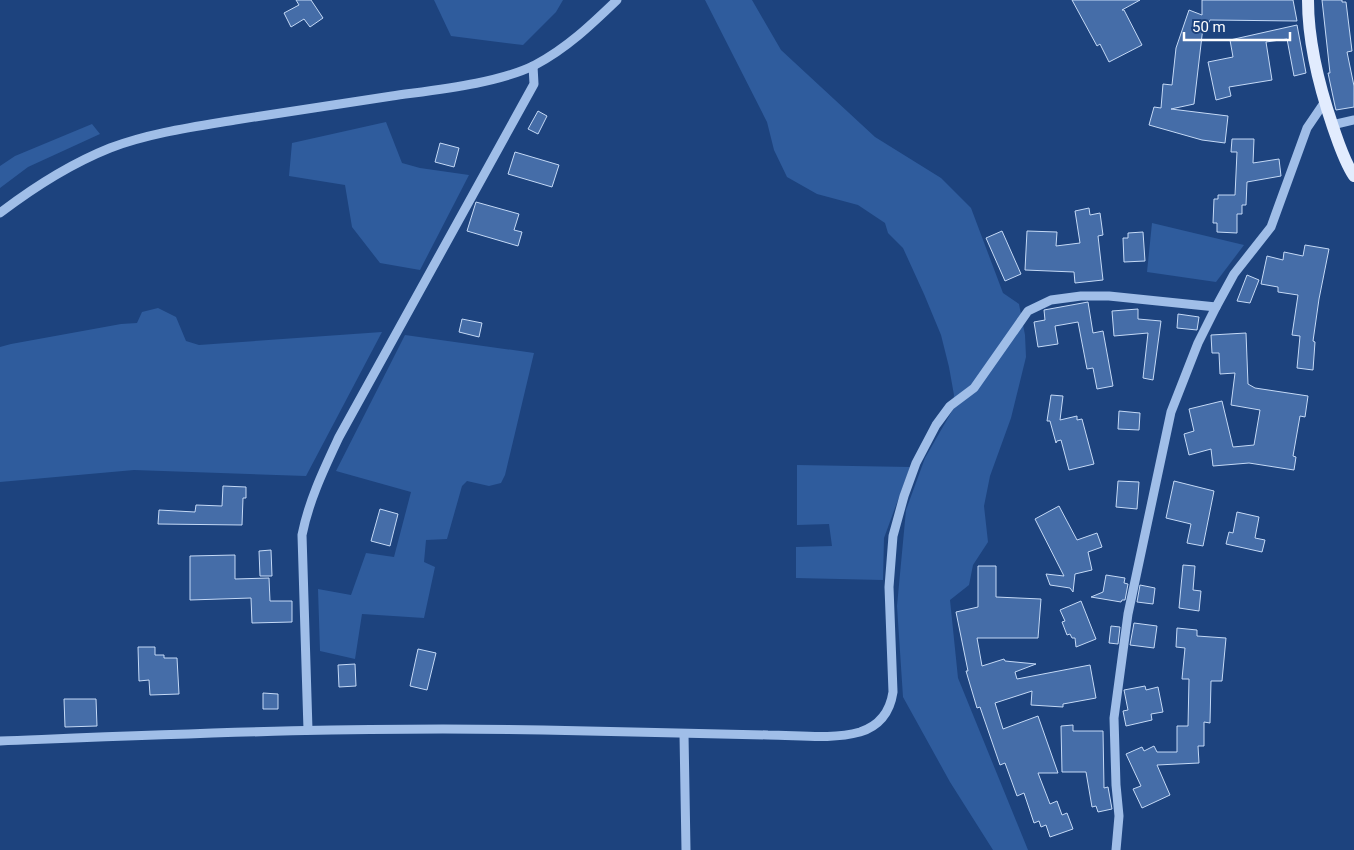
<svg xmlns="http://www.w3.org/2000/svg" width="1354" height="850" font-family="Roboto,sans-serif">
	<rect width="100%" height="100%" fill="#1d437e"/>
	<!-- green -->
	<g fill="#2f5c9d">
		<path d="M434,0H563L556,12L523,45L451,36Z"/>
		<path d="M705,0H752L781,50L875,137L941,178L971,208L1003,293L1019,304L1025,335L1026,357L1011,418L990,476L984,506L988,542L973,565L969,585L950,600L958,678L1028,850H993L950,782L903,697L897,606L906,510L925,458L952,411L954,395L949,367L941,335L924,294L903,248L888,233L885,223L858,205L817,194L787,177L774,150L767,122Z"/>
		<path d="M386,122L402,163L420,168L469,175L420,270L380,263L352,227L345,185L289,176L292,143Z"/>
		<path d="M92,124L100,134L28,167L0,188V166L15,156Z"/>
		<path d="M1152,223L1244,245L1216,282L1147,272Z"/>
		<path d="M158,308L176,317L186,341L199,345L382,332L306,476L134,470L0,482V347L11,344L121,324L137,323L142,312Z"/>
		<path d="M405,335L534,353L505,475L501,483L489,486L467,481L462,486L447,539L426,540L424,562L435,567L424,618L362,614L355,659L320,651L318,589L351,595L366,553L394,557L411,492L336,471Z"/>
		<path d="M797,465L910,467L884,538L883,580L796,578V547L832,546L829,524L797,525Z"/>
	</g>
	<!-- building -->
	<g fill="#456da8" stroke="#c4d9f6">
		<path d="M296,0H311L323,18L310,27L304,19L291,27L284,13L299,5Z"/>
		<path d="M1072,0H1140L1122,10H1124L1142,45L1109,62L1100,44L1097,46Z"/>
		<path d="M1202,0H1293L1297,21L1210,20L1207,27H1203L1194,104L1171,109L1228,116L1225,143L1202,140L1149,125L1154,107L1161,108L1163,84L1172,85L1176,48L1189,10L1202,15Z"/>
		<path d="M1322,0H1342V2H1346L1352,51L1347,52L1354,86V107L1336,110L1335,106L1328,73H1330Z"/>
		<path d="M1297,25L1306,73L1294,76L1287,39L1266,42L1272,80L1229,87L1231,96L1216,100L1208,62L1233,57L1230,40Z"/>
		<path d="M538,111L547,116L538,134L528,129Z"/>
		<path d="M1232,139H1254L1253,163L1279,159L1281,176L1247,182L1246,205H1242V214H1237V233L1217,232V223H1213L1214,199H1218V195H1235L1237,152H1231Z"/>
		<path d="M440,143L459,148L454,167L435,162Z"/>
		<path d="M515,152L559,165L552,187L508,174Z"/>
		<path d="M476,202L519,214L514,230L522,232L518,246L467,231Z"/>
		<path d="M1089,208L1090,215L1100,213L1103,235L1098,236L1103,280L1075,283L1074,272L1025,270L1027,231L1057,232L1056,246L1080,243L1075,211Z"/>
		<path d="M1002,231L1021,274L1005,281L986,238Z"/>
		<path d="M1143,232L1145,261L1124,262L1123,238H1128V233Z"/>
		<path d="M1305,245L1329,249L1319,299L1313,341L1315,342L1313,370L1297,368L1300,336L1292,335L1298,295L1278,292V287L1261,284L1267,256L1283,260L1284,252L1303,256Z"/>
		<path d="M1247,275L1259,280L1250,303L1237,301Z"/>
		<path d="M1088,302L1093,333L1103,331L1113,386L1097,389L1093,368L1087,369L1078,322L1055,326L1058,344L1038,347L1034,322L1045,320L1044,310Z"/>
		<path d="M1138,309V319L1161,321L1153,380L1143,378L1148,333L1114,336L1112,311Z"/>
		<path d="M1178,314L1199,317L1197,330L1177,328Z"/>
		<path d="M462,319L482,323L479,337L459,332Z"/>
		<path d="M1246,333L1248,384L1255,388L1308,396L1305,417L1300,416L1293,456L1296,457L1294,470L1249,463L1213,466L1211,449L1189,455L1184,434L1194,431L1189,409L1222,401L1233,447L1254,445L1260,410L1231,405L1235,373L1220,374L1219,353H1212L1211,335Z"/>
		<path d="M1051,395L1063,396L1060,420L1077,416V420L1082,419L1094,464L1069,470L1061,440L1057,441L1056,443L1050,421H1047Z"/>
		<path d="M1119,411L1140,413L1139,430L1118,429Z"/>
		<path d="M1118,481L1139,482L1137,509L1116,507Z"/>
		<path d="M1174,481L1214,491L1203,546L1187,543L1191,524L1166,518Z"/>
		<path d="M223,486L246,487V498H243L242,525L158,524L159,510L195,512L196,505L222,506Z"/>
		<path d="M1059,506L1077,540L1097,533L1102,547L1088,552L1092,570L1075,574L1073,592L1070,588L1050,585L1046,574L1064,576L1035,519Z"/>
		<path d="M380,509L398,514L390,546L371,541Z"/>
		<path d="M1237,512L1259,517L1255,538L1265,540L1262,552L1226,544L1229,532L1233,533Z"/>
		<path d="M271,550L272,576H260L259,551Z"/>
		<path d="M235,555V579L269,578L270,601H292V622L252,623L251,598L190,600V556Z"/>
		<path d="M1183,565L1195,566L1193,590L1201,591L1199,611L1179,608Z"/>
		<path d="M978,566H996V597L1041,599L1038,638H977L982,666L1004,659L1005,661L1036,664L1015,672L1017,679L1090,665L1096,698L1063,704V707L1031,705L1032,691L995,703L1003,729L1038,716L1058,773H1038L1050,804L1057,801L1062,815L1067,813L1073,829L1050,837L1046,825L1041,827L1039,821L1034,823L1024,793L1017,796L1005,763L1000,765L980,707L977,708L966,671H968L956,612L978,607Z"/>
		<path d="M1106,575L1125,578L1124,583L1128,584L1125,600H1122L1121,602L1091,597L1103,592Z"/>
		<path d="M1140,585L1155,588L1153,604L1137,602Z"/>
		<path d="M1081,601L1096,639L1076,647L1075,638H1072L1070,634L1067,635L1062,622L1065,621L1060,610Z"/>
		<path d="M1134,623L1157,626L1154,648L1130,645Z"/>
		<path d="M1111,626L1120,627L1118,644L1109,643Z"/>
		<path d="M1177,628L1197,630V636L1226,638L1222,681H1211L1210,723L1204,722V746H1198L1199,763L1157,765L1170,795L1142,808L1133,789L1141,786L1126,754L1142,747L1144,751L1154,746L1157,752H1177V726H1188L1189,679H1182L1185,648L1176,647Z"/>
		<path d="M138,647H155V655H164V658H177L179,694L150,695L149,680L139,681Z"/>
		<path d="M418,649L436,653L427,690L410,686Z"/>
		<path d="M355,664L356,686L339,687L338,665Z"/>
		<path d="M1145,686L1146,690L1158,687L1163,712L1151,714L1152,720L1126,726L1123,711L1128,710L1124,690Z"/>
		<path d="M263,693L278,694V709H263Z"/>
		<path d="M64,699H96L97,726L65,727Z"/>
		<path d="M1073,725V731H1103L1104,788L1108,787L1112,809L1098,812L1096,806L1092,807L1086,772H1062L1061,726Z"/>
	</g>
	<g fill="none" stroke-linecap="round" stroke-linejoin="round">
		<!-- minor -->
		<g stroke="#a0bee8" stroke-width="9">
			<path d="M1332,125L1354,120"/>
			<path d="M0,213C34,187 70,164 110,148C150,133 193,127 235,120C287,112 339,104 392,96C434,90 497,84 535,65C567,48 591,25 617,0"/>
			<path d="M308,730L302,535C309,500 324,469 339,437L534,84L533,66"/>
			<path d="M684,734L686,850"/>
			<path d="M0,741C181,734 362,726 543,730C618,731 693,734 768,735C798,735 831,740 860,732C879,726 890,712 893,692L889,587L893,536L904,496L916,463L936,425L950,406L974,388L1028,311L1051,300L1081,296H1109L1216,307"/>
			<path d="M1116,850L1119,816L1116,785L1114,718L1128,614L1171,412L1198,343L1216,307L1234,274L1271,227L1307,128L1324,103"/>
		</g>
		<!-- major -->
		<path stroke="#e2ecfe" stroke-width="12" d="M1308,0C1308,44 1319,86 1333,127C1339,144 1344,161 1354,176"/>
	</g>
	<!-- scale -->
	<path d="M1184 32v8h106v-8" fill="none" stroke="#ffffff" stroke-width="2.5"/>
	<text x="1192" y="32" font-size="15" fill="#ffffff" stroke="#1d437e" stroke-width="4" paint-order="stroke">50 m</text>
</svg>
